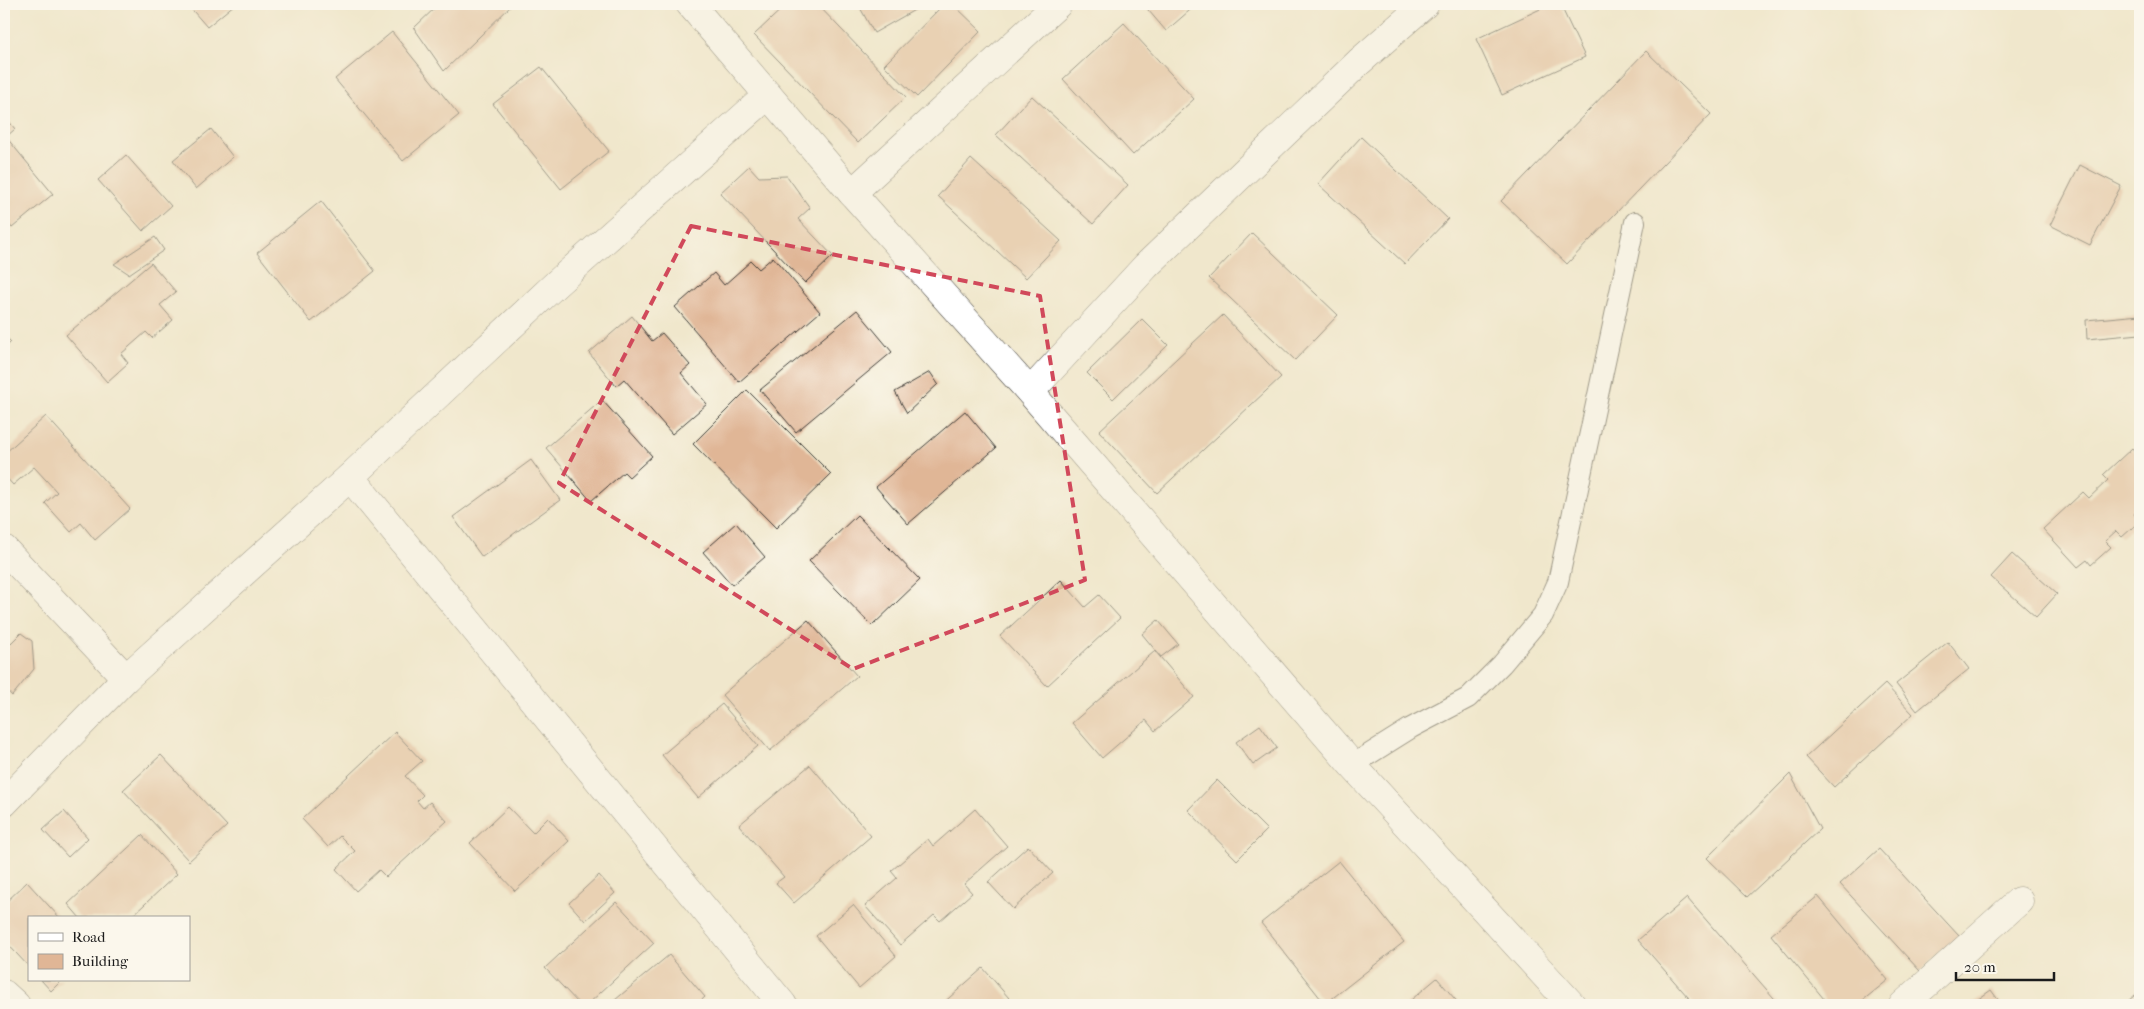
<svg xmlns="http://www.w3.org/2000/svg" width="2144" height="1009" font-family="'IM FELL French Canon',serif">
	<rect width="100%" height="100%" fill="#fbf7ec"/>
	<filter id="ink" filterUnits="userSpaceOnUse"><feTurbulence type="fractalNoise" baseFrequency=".02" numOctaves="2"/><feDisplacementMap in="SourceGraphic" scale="10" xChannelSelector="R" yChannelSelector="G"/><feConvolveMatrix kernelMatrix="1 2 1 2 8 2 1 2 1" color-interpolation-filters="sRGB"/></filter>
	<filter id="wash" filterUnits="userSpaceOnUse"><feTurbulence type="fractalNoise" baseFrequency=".0096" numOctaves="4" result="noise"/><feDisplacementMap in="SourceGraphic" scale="20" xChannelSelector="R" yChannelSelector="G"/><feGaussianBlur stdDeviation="1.12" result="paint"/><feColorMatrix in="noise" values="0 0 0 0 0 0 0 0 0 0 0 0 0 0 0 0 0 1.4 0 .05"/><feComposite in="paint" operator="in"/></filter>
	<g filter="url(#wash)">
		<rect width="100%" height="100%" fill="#f0e7cc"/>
		<g id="blocks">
			<!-- building -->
			<g fill="#e0b696">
				<path d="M187,4H235L207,27Z"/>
				<path d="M439,4H513L444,71L414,28Z"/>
				<path d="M787,4H817L906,97L858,143L754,35Z"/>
				<path d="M858,4H925L874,33Z"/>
				<path d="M944,4H953L981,31L917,97L884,65Z"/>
				<path d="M1143,4H1197L1166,31Z"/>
				<path d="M1551,4H1560L1585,57L1502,95L1476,39Z"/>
				<path d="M1124,23L1194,99L1133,155L1063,79Z"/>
				<path d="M392,32L459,115L403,161L335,79Z"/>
				<path d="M1646,51L1711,114L1567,264L1501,201Z"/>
				<path d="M541,67L609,151L561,189L493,104Z"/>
				<path d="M1032,96L1128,185L1093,224L996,135Z"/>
				<path d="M4,115L15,129L6,137L53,194L12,228L4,218Z"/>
				<path d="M211,129L233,157L196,189L173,160Z"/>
				<path d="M1361,137L1448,219L1405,264L1318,184Z"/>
				<path d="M126,155L171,206L143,231L98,180Z"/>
				<path d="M971,159L1061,241L1026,278L938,196Z"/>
				<path d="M2080,165L2121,186L2090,245L2050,225Z"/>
				<path d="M749,166L759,177L787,176L810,208L798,219L833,256L805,283L720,193Z"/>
				<path d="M321,201L375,271L311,322L257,253Z"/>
				<path d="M1252,233L1338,315L1295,360L1209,278Z"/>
				<path d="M155,237L164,250L129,274L114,264Z"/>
				<path d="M773,257L820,312L739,382L675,307L714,273L724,285L751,261L759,269Z"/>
				<path d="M151,263L176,292L160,305L173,320L152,338L146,332L121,354L128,363L107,382L66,335Z"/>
				<path d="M857,310L892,352L796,432L760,390Z"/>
				<path d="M1223,315L1281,377L1157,493L1099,431Z"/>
				<path d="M2140,315V334L2087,339L2086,320Z"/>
				<path d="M632,316L652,341L662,333L690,365L681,373L707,404L672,434L624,379L616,386L589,353Z"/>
				<path d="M1142,319L1168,345L1113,399L1087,373Z"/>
				<path d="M4,335L11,342L4,349Z"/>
				<path d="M930,372L938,384L907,413L895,392Z"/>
				<path d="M747,390L831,474L776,528L693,444Z"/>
				<path d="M602,400L652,456L629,477L624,472L591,501L546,448Z"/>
				<path d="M965,411L996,448L908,524L876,487Z"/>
				<path d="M46,416L130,509L95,540L81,523L71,532L45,503L57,492L34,467L13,485L4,475V454Z"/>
				<path d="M2132,448L2140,457V508L2134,514L2140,521L2122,537L2116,531L2105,541L2111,547L2091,565L2087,560L2078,567L2043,529L2083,492L2089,498L2108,480L2103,475Z"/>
				<path d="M531,460L560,500L482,557L453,517Z"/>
				<path d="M857,515L920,580L872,626L809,561Z"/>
				<path d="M736,523L765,557L732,585L703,552Z"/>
				<path d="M2012,554L2057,594L2036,617L1991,577Z"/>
				<path d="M1061,580L1085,607L1099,595L1120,618L1047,686L1000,636Z"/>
				<path d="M808,620L857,676L770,751L722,695Z"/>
				<path d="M1158,620L1178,644L1161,657L1142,634Z"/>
				<path d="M21,633L32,641L34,669L12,696L4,687V650Z"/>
				<path d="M1948,642L1969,669L1917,711L1896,684Z"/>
				<path d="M1155,651L1194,697L1155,731L1146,720L1102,758L1072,723Z"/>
				<path d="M1885,684L1913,714L1834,787L1806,757Z"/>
				<path d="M722,704L758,746L698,798L662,755Z"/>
				<path d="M1260,725L1277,748L1253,765L1236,742Z"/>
				<path d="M395,732L422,761L405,776L423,795L417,801L423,808L430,802L447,821L386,877L379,870L356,891L336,869L355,851L340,836L328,847L302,819Z"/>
				<path d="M161,755L227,826L189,861L123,790Z"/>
				<path d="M810,765L871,836L794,903L776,883L784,877L739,825Z"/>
				<path d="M1790,774L1820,829L1747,897L1707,858Z"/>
				<path d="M1217,780L1267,830L1237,860L1188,810Z"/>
				<path d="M508,807L533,833L548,818L569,841L515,891L470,843Z"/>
				<path d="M975,809L1007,846L964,884L972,893L940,921L934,915L900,945L865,906L897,878L891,871L928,839L933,846Z"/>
				<path d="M64,811L88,838L68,857L43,830Z"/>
				<path d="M142,835L177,874L130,918H80L68,904Z"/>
				<path d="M1028,846L1053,873L1013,909L988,882Z"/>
				<path d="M1879,849L1959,936L1920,971L1840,884Z"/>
				<path d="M1339,861L1404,942L1325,1004L1261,923Z"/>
				<path d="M599,875L615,893L585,921L569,903Z"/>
				<path d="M27,882L60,918H29V967L4,940V904Z"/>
				<path d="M1818,896L1888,980L1857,1005H1829L1771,935Z"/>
				<path d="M1687,898L1780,1005H1695L1638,940Z"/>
				<path d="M616,902L654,943L587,1005H580L545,968Z"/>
				<path d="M853,905L896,956L859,988L816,936Z"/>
				<path d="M669,955L705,997L696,1005H609Z"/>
				<path d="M983,968L1015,1005H941Z"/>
				<path d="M1437,978L1460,1005H1405Z"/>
				<path d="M41,980H62L51,991Z"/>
				<path d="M1991,990L2002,1005H1970Z"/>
				<path d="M2140,991V1005H2123Z"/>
			</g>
		</g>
	</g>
	<g filter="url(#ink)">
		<use href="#blocks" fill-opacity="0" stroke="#3c3a36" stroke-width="1"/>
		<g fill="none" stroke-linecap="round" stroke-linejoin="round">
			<defs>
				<path id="lane" d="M1352,765L1411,728L1468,698L1502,664L1543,615L1558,582L1635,222"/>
				<g id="street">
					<path d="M690,4L852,193L1030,392L1352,765L1572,1005"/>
					<path d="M852,193L1058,4"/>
					<path d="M1030,392L1146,266L1359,62L1425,4"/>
					<path d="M350,477L783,1005"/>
					<path d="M4,549L126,678"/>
					<path d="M4,803L126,678L350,477L556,284L768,95"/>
					<path d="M4,994L16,1005"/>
					<path d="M1903,1005L2019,901"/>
				</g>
			</defs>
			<!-- lane casing -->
			<use href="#lane" stroke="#3c3a36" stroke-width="22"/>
			<!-- street casing -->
			<use href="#street" stroke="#3c3a36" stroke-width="29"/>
			<!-- lane -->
			<use href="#lane" stroke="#fff" stroke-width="20"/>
			<!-- street -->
			<use href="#street" stroke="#fff" stroke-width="28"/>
		</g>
	</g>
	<!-- marked area -->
	<path d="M0 0H2144V1009H0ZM691,226L1040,296L1085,580L853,669L559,483Z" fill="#f0e7cc" fill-opacity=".55" fill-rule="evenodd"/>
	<path fill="none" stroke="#d1495b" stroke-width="4" stroke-dasharray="10 6" stroke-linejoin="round" d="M691,226L1040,296L1085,580L853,669L559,483Z"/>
	<!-- margin -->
	<rect width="2144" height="1009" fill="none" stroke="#fbf7ec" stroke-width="20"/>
	<!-- legend -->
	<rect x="28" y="916" width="162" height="65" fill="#fbf7ec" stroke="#a29f99"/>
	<rect x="38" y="933" width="25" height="8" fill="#ffffff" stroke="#a29f99"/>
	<text x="72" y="942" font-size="15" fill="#1c1c1c">Road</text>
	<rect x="38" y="954" width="25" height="15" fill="#e0b696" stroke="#a29f99"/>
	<text x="72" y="966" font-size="15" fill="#1c1c1c">Building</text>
	<!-- scale -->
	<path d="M1956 972v8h98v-8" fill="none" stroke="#1c1c1c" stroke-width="2.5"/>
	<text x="1964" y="972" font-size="15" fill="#1c1c1c" stroke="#fbf7ec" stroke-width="4" paint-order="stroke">20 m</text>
</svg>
